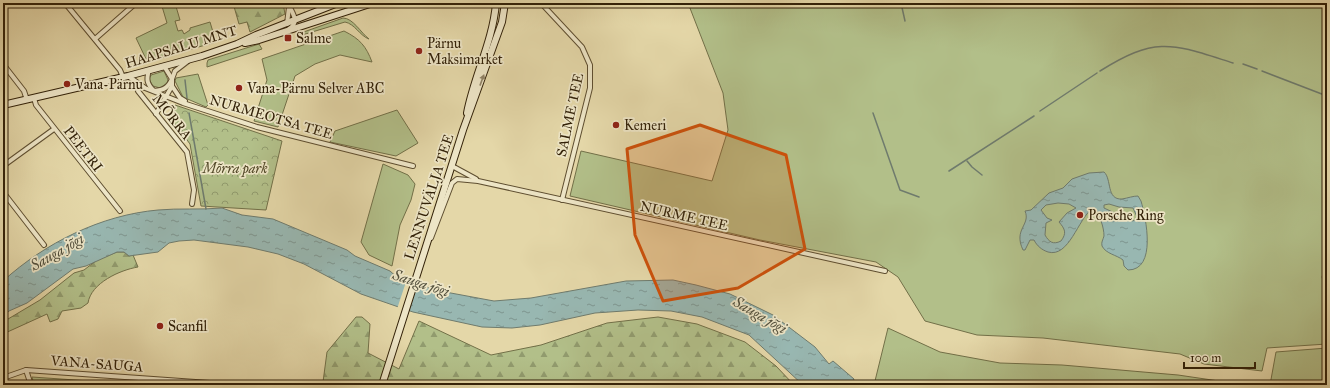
<svg xmlns="http://www.w3.org/2000/svg" width="1330" height="388" font-family="'IM FELL Great Primer',serif">
	<defs>
		<pattern id="forest-firs" width="22" height="20" patternUnits="userSpaceOnUse"><rect width="22" height="20" fill="#b2bf89"/><path d="M5 1l3.5 6h-7zM16 11l3.5 6h-7z" fill="#919b6e"/></pattern>
		<pattern id="park-crowns" width="20" height="18" patternUnits="userSpaceOnUse"><rect width="20" height="18" fill="#b2bf89"/><path d="M2 6a3 3 0 1 1 6 0M12 15a3 3 0 1 1 6 0" fill="none" stroke="#919b6e"/></pattern>
		<pattern id="water-ripples" width="26" height="14" patternUnits="userSpaceOnUse"><rect width="26" height="14" fill="#98b7b1"/><path d="M2 4q2-2 4 0t4 0M15 11q2-2 4 0t4 0" fill="none" stroke="#7d948e"/></pattern>
	</defs>
	<rect width="100%" height="100%" fill="#e4d7a8"/>
	<filter id="stains"><feTurbulence type="fractalNoise" baseFrequency=".005" numOctaves="4"/><feColorMatrix values="0 0 0 0 .2 0 0 0 0 .09 0 0 0 0 .02 0 0 0 .5 -.17"/></filter>
	<radialGradient id="worn" r=".72"><stop offset=".6" stop-color="#630" stop-opacity="0"/><stop offset="1" stop-color="#630" stop-opacity=".3"/></radialGradient>
	<!-- green -->
	<g fill="#b2bf89" stroke="#727048">
		<path d="M161,3H175L180,20L175,21L178,31L182,30L184,34L190,30V28L210,22L216,42L160,58L146,59L136,38L167,23Z"/>
		<path d="M688,3H1327V261L1322,277L1327,295V344L1267,348L1262,371L1204,364L1180,354L1043,338L977,335L925,321L898,277L876,262L760,240L570,196L581,151L712,181L728,130L723,93Z"/>
		<path d="M343,18C353,18 361,33 369,39C360,36 355,24 345,22L299,36L298,34Z"/>
		<path d="M344,31C360,39 366,46 372,62L340,55L315,64L295,76L278,127L254,121L267,80L262,59Z"/>
		<path d="M259,44L262,49L207,67V63L208,60Z"/>
		<path d="M164,71L168,80L167,83L160,88L153,86L149,79L151,75Z"/>
		<path d="M198,74L208,105L206,107L183,97L175,81L176,78Z"/>
		<path d="M397,110L418,143L396,156L330,142L335,131Z"/>
		<path d="M383,164L408,175L415,184L411,200L400,225L392,266L369,255L361,242Z"/>
		<path d="M888,328L940,352L1000,363L1062,365L1178,375L1246,385H874Z"/>
		<path d="M1327,348V385H1270L1276,352Z"/>
		<path d="M32,377L133,384L81,383L80,385H34Z"/>
	</g>
	<!-- forest -->
	<g fill="url(#forest-firs)" stroke="#727048">
		<path d="M233,3H283L285,14L250,32L247,22L239,24Z"/>
		<path d="M117,252H124L129,256L133,255L138,267C120,270 91,283 88,303L81,308L62,311L58,319L50,322L47,314L3,334V322L40,300L74,273L84,270L97,260Z"/>
		<path d="M356,317H362L370,324L368,353L399,369L419,321L491,355L541,345L607,323L658,317L697,324L745,342L776,366L794,385H319L323,382L327,352Z"/>
	</g>
	<!-- park -->
	<path fill="url(#park-crowns)" stroke="#727048" d="M175,105L282,141L266,210L201,206L190,144L170,117Z"/>
	<!-- water -->
	<g fill="url(#water-ripples)" stroke="#6f7b6d" fill-rule="evenodd">
		<path d="M1104,172C1112,179 1106,200 1122,199C1128,198 1133,196 1138,196L1141,201C1146,218 1157,270 1128,270L1124,266L1123,260C1117,255 1106,254 1102,246C1101,242 1103,240 1104,236C1104,228 1100,213 1092,209C1078,219 1069,258 1048,252C1042,250 1037,246 1034,240H1030L1025,250H1023C1013,229 1031,225 1025,211L1031,210L1049,193L1063,188L1072,179L1089,173ZM1058,203L1069,204L1076,208L1067,213L1059,222C1065,229 1067,233 1061,241C1053,245 1049,242 1045,235L1046,223L1052,220L1047,218L1041,210L1046,205ZM1109,204L1119,207L1133,208L1138,219L1132,221L1104,208V205Z"/>
		<path d="M222,208L242,215L273,219L347,250L355,256L390,271L399,279L440,291L494,301L531,298L626,281L673,280L696,285L730,294L773,315L815,347L829,364L833,361L854,379L852,385H803L749,335L702,317L671,311L638,310L595,313L540,325L512,328L482,327L413,312L361,294L304,264L278,254L248,247L194,240L179,241L169,243L158,252L129,256L124,252H117L86,266L73,269L27,303L9,311L3,317V281C45,243 101,215 158,210C179,208 200,210 222,208Z"/>
	</g>
	<!-- pier -->
	<path fill="#e4d7a8" d="M407,279L418,283L408,313L397,309Z"/>
	<g fill="none" stroke-linecap="round" stroke-linejoin="round">
		<!-- stream -->
		<g stroke="#6f7b6d" stroke-width="1.5">
			<path d="M901,3L905,21"/>
			<path d="M977,3H978"/>
			<path d="M1243,64L1257,69"/>
			<path d="M1100,71C1157,35 1173,44 1233,63"/>
			<path d="M1262,71L1327,96"/>
			<path d="M185,80L187,98"/>
			<path d="M1040,111L1097,73"/>
			<path d="M189,113L206,209"/>
			<path d="M873,113L900,190L919,197"/>
			<path d="M967,161L972,167L982,175"/>
			<path d="M949,171L1034,116"/>
		</g>
		<defs>
			<g id="minor">
				<path d="M65,3L120,70L123,77"/>
				<path d="M288,3C291,12 301,21 289,29"/>
				<path d="M541,3L582,47L590,65V88L562,200"/>
				<path d="M287,24L289,7"/>
				<path d="M95,39L136,3"/>
				<path d="M3,64L24,91L27,100"/>
				<path d="M149,70C146,80 147,84 154,91C164,90 168,88 172,79L164,66"/>
				<path d="M128,76L145,88L183,103L257,127L413,166"/>
				<path d="M172,86L180,98L185,101"/>
				<path d="M138,91L187,152L194,190L192,204"/>
				<path d="M34,98L36,105L120,211"/>
				<path d="M156,114L172,86V79L175,71L188,61"/>
				<path d="M3,166L54,129"/>
				<path d="M452,166L476,179"/>
				<path d="M3,192L44,245"/>
				<path d="M431,238L452,183L457,179L478,181L885,271"/>
				<path d="M26,370L31,385"/>
				<path d="M3,378L26,370L238,385"/>
			</g>
			<g id="secondary">
				<path d="M245,43L259,40L373,3"/>
				<path d="M3,105L128,76L202,56L237,44L256,35L338,3"/>
				<path d="M467,113C474,76 493,41 496,3"/>
				<path d="M382,385L463,130L502,22L505,3"/>
			</g>
		</defs>
		<!-- minor casing -->
		<use href="#minor" stroke="#5e4e30" stroke-width="6"/>
		<!-- secondary casing -->
		<use href="#secondary" stroke="#322108" stroke-width="8"/>
		<!-- minor -->
		<use href="#minor" stroke="#ede5c6" stroke-width="4"/>
		<!-- secondary -->
		<use href="#secondary" stroke="#ede5c6" stroke-width="6"/>
	</g>
	<!-- one-way arrows -->
	<defs><path id="oneway-solid" d="M-6-.8H1V-3.2L6.5 0L1 3.2V.8H-6Z"/></defs>
	<use fill="#908367" href="#oneway-solid" transform="translate(482 80) rotate(-70)"/>
	<!-- marked area -->
	<path fill="#cd510b" fill-opacity="0.2" stroke="#cd510b" stroke-width="3" stroke-linejoin="round" d="M700,125L786,155L805,249L738,288L663,301L635,235L627,149Z"/>
	<!-- markers -->
	<g fill="#8f2418" stroke="#ede5c6" stroke-width="1.5">
		<rect x="284" y="34" width="8" height="8" rx="2"/>
		<circle cx="419" cy="51" r="4"/>
		<circle cx="67" cy="84" r="4"/>
		<circle cx="239" cy="88" r="4"/>
		<circle cx="616" cy="125" r="4"/>
		<circle cx="1080" cy="215" r="4"/>
		<circle cx="160" cy="326" r="4"/>
	</g>
	<g text-anchor="middle" dominant-baseline="central" stroke-width="3.5" stroke-linejoin="round" paint-order="stroke">
		<!-- poi labels -->
		<g font-size="14" fill="#322108" stroke="#ede5c6" text-anchor="start">
			<text x="296" y="38">Salme</text>
			<text x="427" y="43">Pärnu<tspan x="427" dy="16">Maksimarket</tspan></text>
			<text x="75" y="84">Vana-Pärnu</text>
			<text x="247" y="88">Vana-Pärnu Selver ABC</text>
			<text x="624" y="125">Kemeri</text>
			<text x="1088" y="215">Porsche Ring</text>
			<text x="168" y="326">Scanfil</text>
		</g>
		<!-- street labels -->
		<g font-size="14" fill="#322108" stroke="#ede5c6">
			<text transform="translate(181 47) rotate(-17)">HAAPSALU MNT</text>
			<text transform="translate(570 115) rotate(-78)">SALME TEE</text>
			<text transform="translate(172 117) rotate(52)">MÕRRA</text>
			<text transform="translate(271 117) rotate(16)">NURMEOTSA TEE</text>
			<text transform="translate(83 149) rotate(52)">PEETRI</text>
			<text transform="translate(429 197) rotate(-72)">LENNUVÄLJA TEE</text>
			<text transform="translate(684 216) rotate(13)">NURME TEE</text>
			<text transform="translate(97 364) rotate(4)">VANA-SAUGA</text>
		</g>
		<!-- park labels -->
		<g font-size="14" font-style="italic" fill="#524828" stroke="#ede5c6">
			<text x="235" y="168">Mõrra park</text>
		</g>
		<!-- water labels -->
		<g font-size="15" font-style="italic" fill="#514e3b" stroke="#ede5c6">
			<text transform="translate(57 252) rotate(-30)">Sauga jõgi</text>
			<text transform="translate(421 283) rotate(18)">Sauga jõgi</text>
			<text transform="translate(760 315) rotate(30)">Sauga jõgi</text>
		</g>
	</g>
	<!-- margin -->
	<rect width="1330" height="388" fill="none" stroke="#e4d7a8" stroke-width="16"/>
	<rect x="4" y="4" width="1322" height="380" fill="none" stroke="#322108" stroke-width="2"/>
	<rect x="8" y="8" width="1314" height="372" fill="none" stroke="#322108"/>
	<!-- scale -->
	<path d="M1184 362v6h71v-6" fill="none" stroke="#322108" stroke-width="2"/>
	<text x="1190" y="362" font-size="12" fill="#322108" stroke="#ede5c6" stroke-width="3" paint-order="stroke">100 m</text>
	<rect width="100%" height="100%" filter="url(#stains)"/>
	<rect width="100%" height="100%" fill="url(#worn)"/>
</svg>
